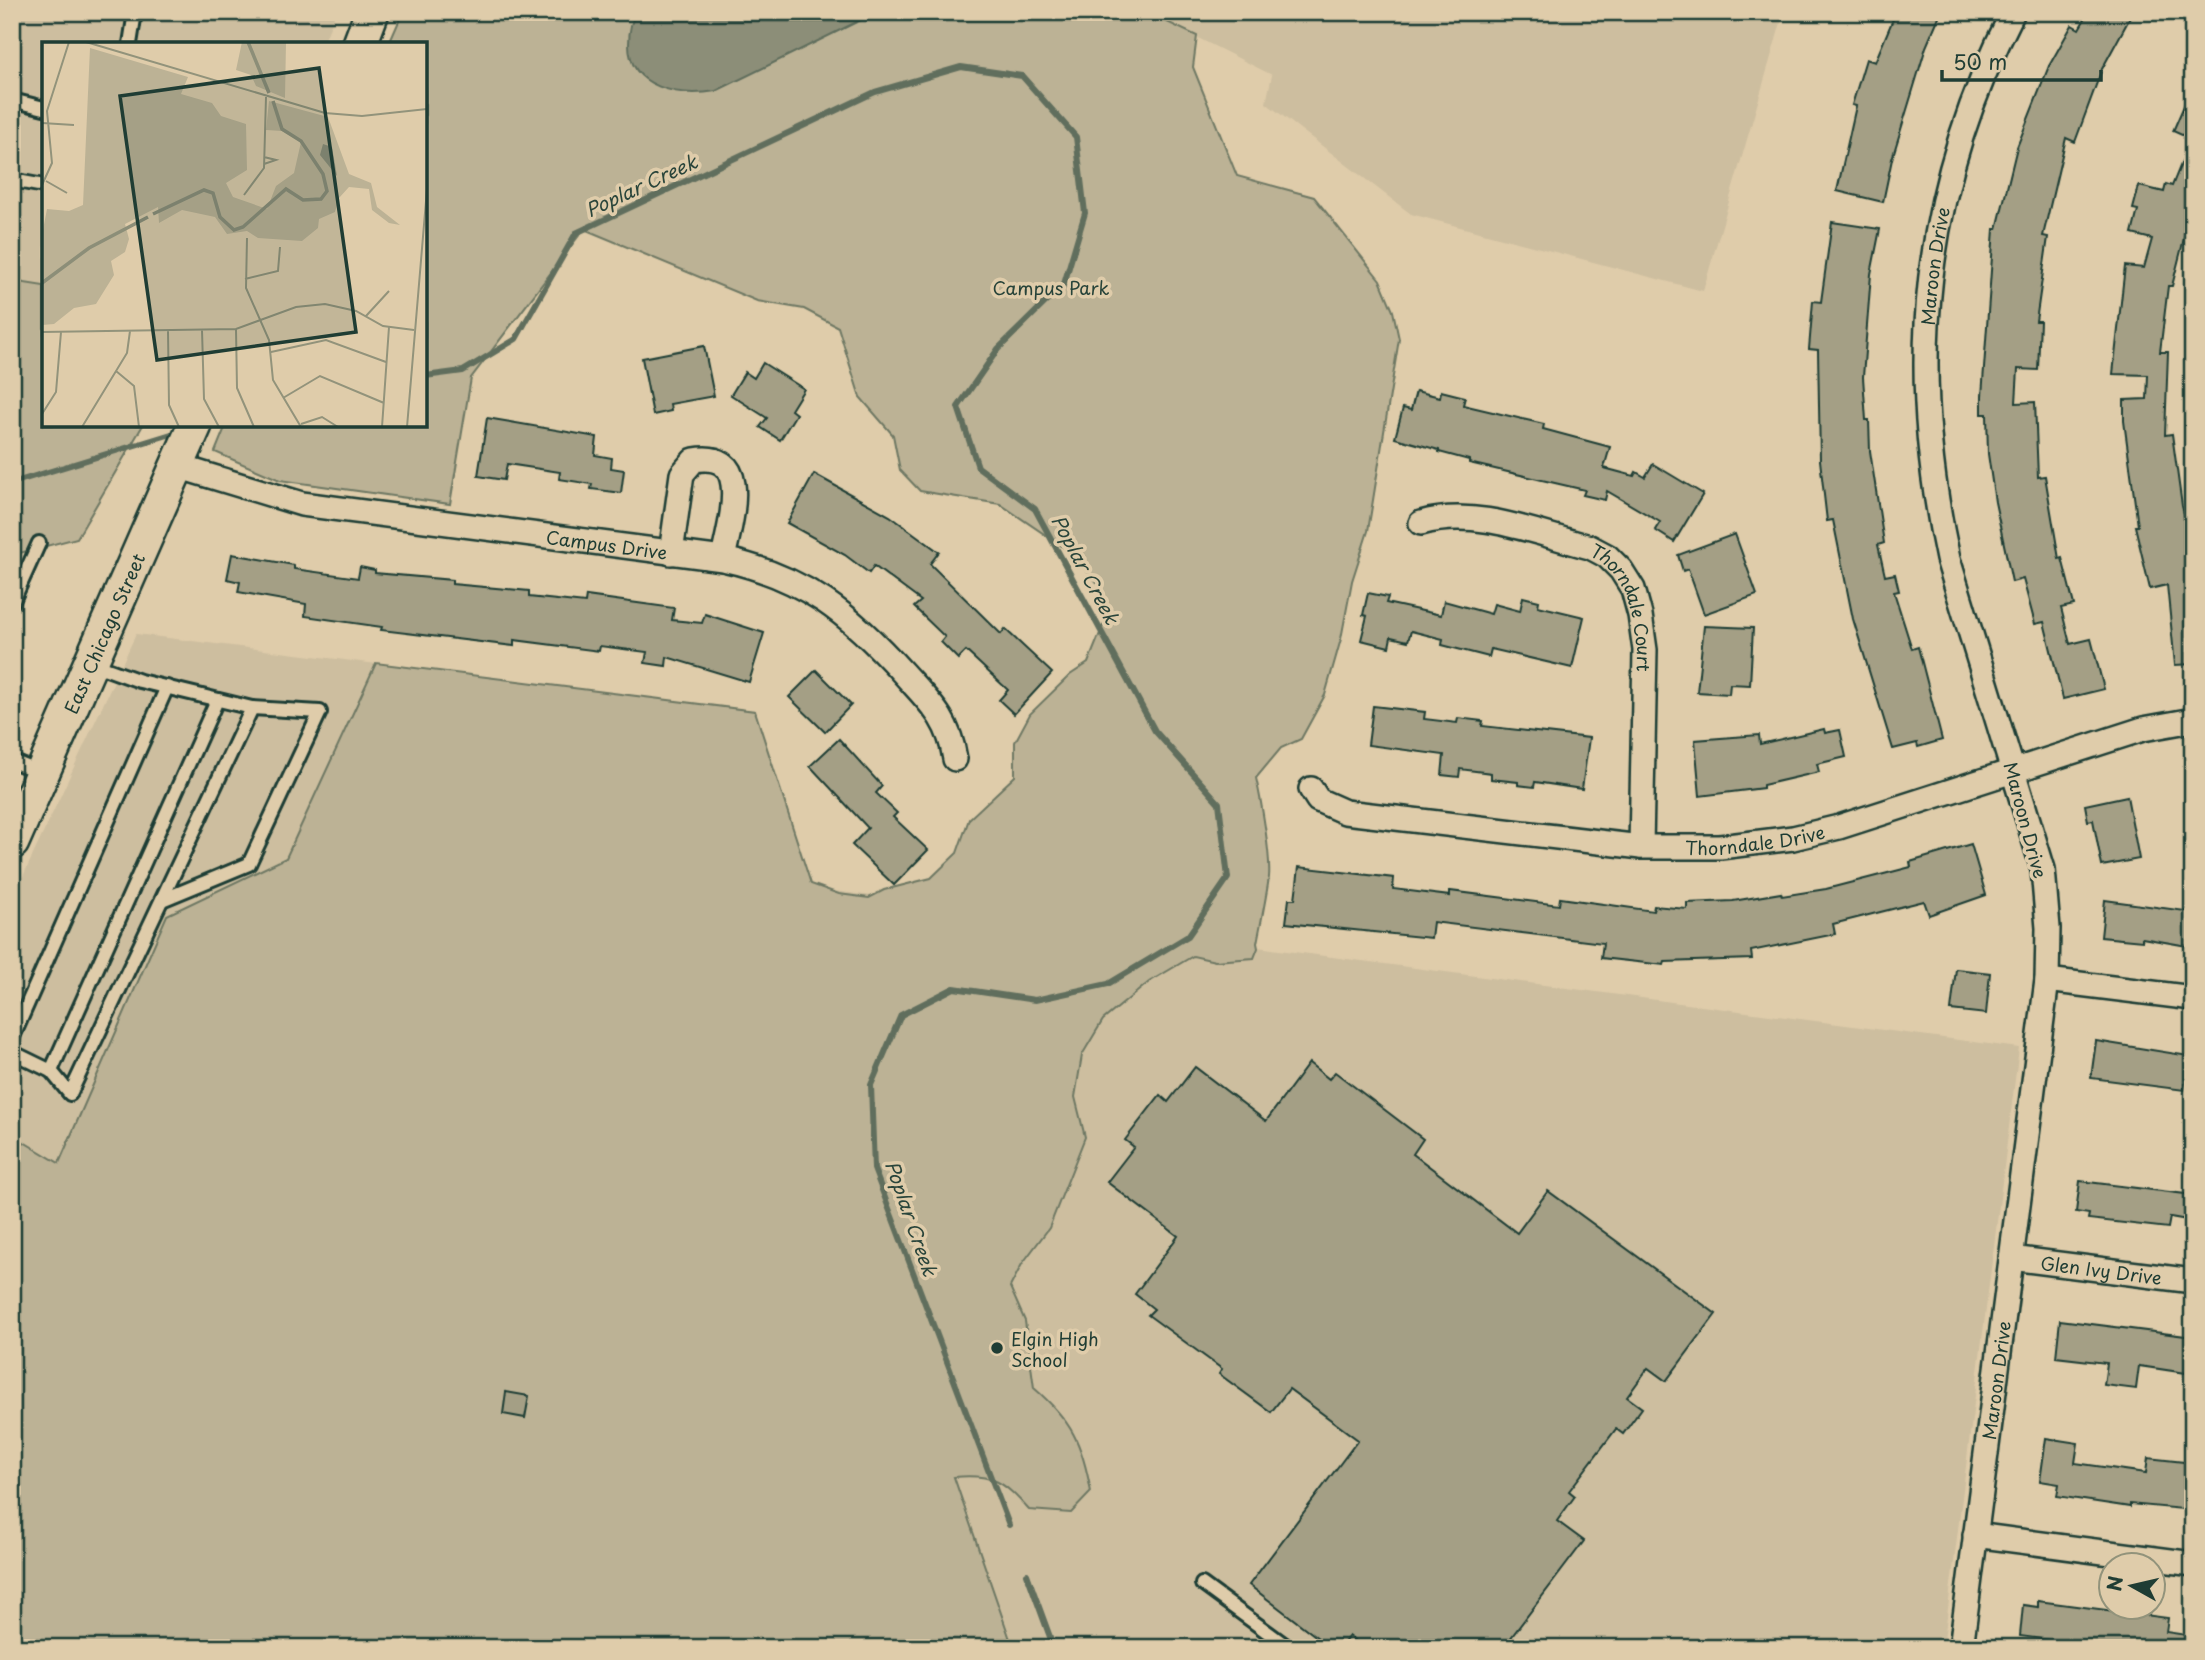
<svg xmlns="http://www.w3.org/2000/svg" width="2205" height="1660" font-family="'Playpen Sans',sans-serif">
	<rect width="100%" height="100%" fill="#dfccaa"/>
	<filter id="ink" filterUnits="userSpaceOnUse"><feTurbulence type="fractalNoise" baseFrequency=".0143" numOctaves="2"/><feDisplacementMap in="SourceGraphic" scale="14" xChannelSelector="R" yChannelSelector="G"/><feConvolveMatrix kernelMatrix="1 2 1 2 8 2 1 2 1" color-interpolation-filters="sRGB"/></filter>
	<g filter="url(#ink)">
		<!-- built -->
		<g fill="#cdbe9f">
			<path d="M12,12H336L323,44H44V286L12,281Z"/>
			<path d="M1146,12H1784L1703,291L1411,214L1266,103L1272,75Z"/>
			<path d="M136,634L755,711L812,888L2019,1048L1943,1648H12V900Z"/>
		</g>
		<!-- green -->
		<g fill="#bcb295" stroke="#6e7864" stroke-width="2">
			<path d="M403,12H1146L1197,36L1193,67L1237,176L1314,197L1380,280L1393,311L1399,339L1368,531L1352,581L1341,639L1325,695L1301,739L1281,748L1256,778C1261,800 1271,856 1269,877C1266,899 1261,922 1257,943L1258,948L1254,958L1215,961L1193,956L1149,982L1103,1020L1082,1055L1075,1097L1085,1137L1049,1228L1022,1264L1010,1287L1025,1321L1034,1388C1072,1421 1082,1443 1091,1492L1071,1513L1029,1510C1004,1482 993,1473 954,1477L1013,1648H12V1135L59,1163L167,915L286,858L376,663L755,711L811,884L839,894L869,898L884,890L931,878L957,853L969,819L1015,776V742L1030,714L1070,675L1088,663L1105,621L1099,585L1072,553L1000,504L920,491L900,470L893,435L860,397L838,327L804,309L757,301L584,229L471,378L450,504L280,480L215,452L226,425H425V44H389Z"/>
			<path d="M12,281L44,286V425H143L77,538L12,555Z"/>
		</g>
		<!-- water -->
		<path fill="#8c8e78" stroke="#606e5d" stroke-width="2" d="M637,12H877L716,91C680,97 629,89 629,44C629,33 631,20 637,12Z"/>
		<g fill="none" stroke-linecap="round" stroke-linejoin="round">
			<!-- stream -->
			<g stroke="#606e5d" stroke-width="6">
				<path d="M425,376L463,371L516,339L576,233L875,92L961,67L1022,76L1076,137L1085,213L1064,284L998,349L958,407L978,467L1035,509L1155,731L1219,803L1228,878L1188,936L1108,984L1035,1000L954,988L901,1015L871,1085L874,1169L1009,1525"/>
				<path d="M12,483L181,431"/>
				<path d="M1027,1574L1054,1648"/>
			</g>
		</g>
		<!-- building -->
		<g fill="#a49f85" stroke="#1f3d34" stroke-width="2">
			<path d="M1896,12H1941L1926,47L1892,159L1883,202L1837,191L1856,106L1852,105L1866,59L1875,62Z"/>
			<path d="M2089,12H2133L2102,69L2075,142L2066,138L2043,236L2048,237L2036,321H2040L2038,370L2018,369L2016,403L2035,402L2038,477L2045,476L2059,559L2062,558L2074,605L2061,608L2070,644L2091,639L2104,689L2063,699L2044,622L2035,624L2023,579L2012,582L1995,502L1988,454L1987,414H1982V396L1994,229H1997L2017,147L2049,66L2072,25L2079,29Z"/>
			<path d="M2193,85V203L2172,286H2168L2160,352H2168L2165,435L2172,434L2182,506L2193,548V664L2175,665L2167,585L2150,589L2135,526H2138L2124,421V400L2147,399L2148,375L2113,374L2125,266L2144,268L2152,239L2132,234L2138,210L2133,209L2139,186L2164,192L2166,184L2172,186L2191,139L2173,131Z"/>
			<path d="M1832,222L1880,229L1871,274L1863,377L1866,420H1869L1870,451L1884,543L1878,545L1885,576L1895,574L1899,591L1894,592L1912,649L1918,647L1942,740L1918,747L1917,743L1893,749L1853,619L1833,520L1827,521L1820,460L1818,350L1809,349L1813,301L1821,302Z"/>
			<path d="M704,346L714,396L670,404L671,411L653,415L642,358Z"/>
			<path d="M763,363L804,389L791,410L796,414L780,440L760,427L767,418L731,395L745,372L754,378Z"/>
			<path d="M1416,391L1440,397L1441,391L1465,397L1463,405L1544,424L1543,429L1610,447L1604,468L1634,476L1636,472L1645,477L1653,464L1703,494L1674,542L1655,530L1660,522L1607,491L1605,500L1583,495L1585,490L1469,463V460L1439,452V450L1395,438L1403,408L1411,410Z"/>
			<path d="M487,418L597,437L595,455L612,458L611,468L624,470L621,493L591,489L592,484L559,479L560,472L507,464L504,480L478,476Z"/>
			<path d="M814,474L890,516L939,552L930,564L1001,634L1005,629L1052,673L1014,714L999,700L1008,690L966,651L958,659L941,642L945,637L914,607L921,601L874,566L869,573L845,555L787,523Z"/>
			<path d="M1735,534L1757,595L1704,614L1688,569L1683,571L1678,555Z"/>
			<path d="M232,554L294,565V569L358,578L360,567L375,570V573L452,580V584L529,591V597L585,603L586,596L674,608L672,620L702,623L705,614L764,633L749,682L667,657L666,666L645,663L647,652L600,646L599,651L514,640V646L381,630L382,627L305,616L306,604L238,592L240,582L227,579Z"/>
			<path d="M1368,593L1388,597L1386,603L1441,615L1444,601L1491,614L1494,604L1520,611L1523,597L1539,601L1538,606L1584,617L1572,668L1491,649L1489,657L1442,645L1443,639L1411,631L1408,641L1391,637L1389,647L1361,640L1367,616L1363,615Z"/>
			<path d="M1704,626L1753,628L1750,685L1730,684L1729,694L1697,692Z"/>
			<path d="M816,670L851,705L825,732L789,697Z"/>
			<path d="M1373,706L1425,712L1424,719L1457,723L1458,718L1483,721L1482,726L1589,738L1582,789L1535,782L1534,787L1518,785V782L1491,779V773L1460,769L1459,777L1442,775L1444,755L1368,745Z"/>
			<path d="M1824,729L1825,733L1840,730L1846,757L1817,764L1819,772L1763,785V788L1700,796L1695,740L1759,735L1760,744Z"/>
			<path d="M839,739L882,786L876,793L897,813L893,817L928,850L894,885L852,845L868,828L810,766Z"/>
			<path d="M2127,796L2139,859L2102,866L2093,820L2088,821L2085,805Z"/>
			<path d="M1971,844L1986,895L1929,915L1924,901L1833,924L1835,934L1751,951L1752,959L1665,962L1664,965L1601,958L1603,943L1433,922L1431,938L1286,923L1289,899H1295L1299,867L1394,878L1393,889L1450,896V891L1559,905L1560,898L1653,911L1654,906L1687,909V903L1733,901L1781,893L1782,896L1826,889L1911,867L1910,862Z"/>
			<path d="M2105,900L2193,912V947L2142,938V941L2101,937Z"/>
			<path d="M1956,969L1990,973L1986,1014L1951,1010Z"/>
			<path d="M2096,1041L2189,1056L2184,1090L2091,1078Z"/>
			<path d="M1309,1063L1329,1079L1335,1072L1423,1139L1413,1154L1517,1233L1548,1191L1716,1314L1666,1381L1648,1368L1627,1397L1642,1408L1623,1434L1616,1429L1569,1491L1575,1496L1557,1521L1584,1541L1503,1648H1365L1349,1636L1340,1648H1331L1249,1585L1358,1440L1289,1389L1271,1412L1219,1374L1222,1369L1148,1315L1154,1309L1135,1294L1178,1236L1107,1182L1134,1147L1125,1140L1160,1095L1168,1102L1195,1067L1266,1121Z"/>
			<path d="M2080,1181L2193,1195V1221L2170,1217L2168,1228L2088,1219L2089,1214L2076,1212Z"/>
			<path d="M2060,1320L2193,1337V1374L2139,1366L2136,1389L2104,1385L2107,1363L2056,1357Z"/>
			<path d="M506,1392L529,1396L525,1418L503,1414Z"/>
			<path d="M2046,1438L2078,1443L2075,1463L2146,1473L2148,1458L2193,1463V1510L2130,1504V1507L2057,1496L2059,1484L2040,1481Z"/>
			<path d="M2038,1601L2168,1618L2166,1632L2193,1636V1648H2071L2072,1643L2020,1636L2023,1605L2038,1607Z"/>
		</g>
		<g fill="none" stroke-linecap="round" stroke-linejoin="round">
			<defs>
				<g id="lane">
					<path d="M130,44L135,12"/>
					<path d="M12,100L44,108"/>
					<path d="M12,180L44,186"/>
					<path d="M12,603L39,543"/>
					<path d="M12,761L42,773"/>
					<path d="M162,900L249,864L320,712L252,708"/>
					<path d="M12,1039L167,687"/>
					<path d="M12,1052L51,1071L217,700"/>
					<path d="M51,1071L70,1094L252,708L140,681L93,664"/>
					<path d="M1202,1584L1289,1648"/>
				</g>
				<g id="street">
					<path id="s1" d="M177,466L302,504L723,559C805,577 850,614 904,674C930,703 949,719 955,759"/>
					<path id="s2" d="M1421,523C1476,507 1535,533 1590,547L1607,556L1621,570L1633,589L1640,615L1645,650L1641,847"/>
					<path d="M671,553L682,474L694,460C755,449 729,525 723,559"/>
					<path id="s3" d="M1311,789L1318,800L1345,812L1641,847H1720L1793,838L1839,827L2143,729L2193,720"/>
					<path d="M2047,980L2193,998"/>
					<path id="s4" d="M2011,1258L2193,1281"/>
					<path d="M1975,1535L2193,1564"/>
					<path id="s5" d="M1961,1648L2047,980L2048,928L2043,869L1948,559C1906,365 1922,189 2013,12"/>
				</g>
				<g id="secondary">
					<path d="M360,44L372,12"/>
					<path id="s6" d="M12,842L195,425"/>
				</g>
			</defs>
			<!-- lane casing -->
			<use href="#lane" stroke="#1f3d34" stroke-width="18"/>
			<!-- street casing -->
			<use href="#street" stroke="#1f3d34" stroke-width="28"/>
			<!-- secondary casing -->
			<use href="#secondary" stroke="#1f3d34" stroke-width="38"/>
			<!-- lane -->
			<use href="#lane" stroke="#dfccaa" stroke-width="12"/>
			<!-- street -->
			<use href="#street" stroke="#dfccaa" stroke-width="23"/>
			<!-- secondary -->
			<use href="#secondary" stroke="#dfccaa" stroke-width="33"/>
		</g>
	</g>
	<!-- markers -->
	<circle fill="#1f3d34" stroke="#dfccaa" stroke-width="2.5" cx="997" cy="1348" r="7"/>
	<g text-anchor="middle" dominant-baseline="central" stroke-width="7" stroke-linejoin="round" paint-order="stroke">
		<!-- street labels -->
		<g font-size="18" fill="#1f3d34" stroke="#dfccaa">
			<text stroke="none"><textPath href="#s5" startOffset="1404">Maroon Drive</textPath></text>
			<text stroke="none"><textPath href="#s1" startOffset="438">Campus Drive</textPath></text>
			<text stroke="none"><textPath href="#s2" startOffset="247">Thorndale Court</textPath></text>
			<text stroke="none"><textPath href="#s6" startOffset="228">East Chicago Street</textPath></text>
			<text transform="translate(2026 820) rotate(75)">Maroon Drive</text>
			<text stroke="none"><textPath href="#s3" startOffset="455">Thorndale Drive</textPath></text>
			<text stroke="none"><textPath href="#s4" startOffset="91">Glen Ivy Drive</textPath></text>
			<text stroke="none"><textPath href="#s5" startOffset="270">Maroon Drive</textPath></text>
		</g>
		<!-- park labels -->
		<g font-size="18" fill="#274339" stroke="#dfccaa">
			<text x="1051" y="287">Campus Park</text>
		</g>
		<!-- poi labels -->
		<g font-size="18" fill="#1f3d34" stroke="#dfccaa" text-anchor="start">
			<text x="1011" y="1338">Elgin High<tspan x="1011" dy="21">School</tspan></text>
		</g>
		<!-- water labels -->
		<g font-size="19" font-style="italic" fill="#2a453b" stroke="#dfccaa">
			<text transform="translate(641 185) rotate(-25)">Poplar Creek</text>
			<text transform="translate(1086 569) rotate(62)">Poplar Creek</text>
			<text transform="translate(912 1218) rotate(71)">Poplar Creek</text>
		</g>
	</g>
	<!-- overview -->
	<g transform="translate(42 42)">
		<rect width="385" height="385" fill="#dfccaa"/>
		<path d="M200,0H244L243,56L214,44L209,33L194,28ZM48,6L146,35L139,52L170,61L179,74L204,82L205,128L184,141L191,155L225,167L234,144L252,131L259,100L240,89L224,88L227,59L286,75L307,132L329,141L335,165L358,183L347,181L330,168L327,147L307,145L297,156L293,170L277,177L276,186L260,199L216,196L205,189L185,192L173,175L140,168L117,181L116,165L83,182L87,197L83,210L69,219L72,233L54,262L32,266L12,282L0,283V193L5,167L27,169L41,163Z" fill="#bcb295"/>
		<path d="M281,102L290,105L295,134L278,113Z" fill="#8c8e78"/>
		<path fill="none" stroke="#8c8e78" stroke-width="3.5" d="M206,0L227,51M111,172L162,148L171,151L178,175L192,188L201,185L244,147L261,158L279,157L285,149L281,132L259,99L240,87L231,59M0,241L47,206L106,175"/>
		<path fill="none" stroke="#92937b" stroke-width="2" d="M44,0L283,71L320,74L385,67M0,81L32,83M222,115L234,118L222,122M4,139L25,151M0,143L10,121L5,69L27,0M202,153L222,126L224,55M205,196L204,246L227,298L231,338L259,385M203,237L236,229L238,205M324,274L347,249M194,287L195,346L212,385M126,288L127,363L137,385M160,288L162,357L177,385M0,290L194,287L254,265L283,262L314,269L341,284L372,288M229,310L284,298L344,320M74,329L92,344L97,385M241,356L278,334L342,361M0,372L14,350L19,290M259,382L280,375L296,385M40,385L85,311L88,289M340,385L347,285M365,385L385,147"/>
		<path fill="#1f3d34" fill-opacity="0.15" stroke="#1f3d34" stroke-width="3.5" d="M277,26L314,290L115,318L78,54Z"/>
		<rect width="385" height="385" fill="none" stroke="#1f3d34" stroke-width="3.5"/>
	</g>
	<!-- margin -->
	<rect width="2205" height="1660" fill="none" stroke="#dfccaa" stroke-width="42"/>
	<rect x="21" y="21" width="2163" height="1618" fill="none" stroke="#1f3d34" stroke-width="2.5" filter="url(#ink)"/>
	<!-- north arrow -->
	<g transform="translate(2132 1586) rotate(278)"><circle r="33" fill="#dfccaa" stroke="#92937b" stroke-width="2"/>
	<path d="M0-5L12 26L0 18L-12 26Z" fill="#1f3d34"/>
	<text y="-10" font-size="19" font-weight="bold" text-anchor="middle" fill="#1f3d34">N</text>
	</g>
	<!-- scale -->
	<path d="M1942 70v10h159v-10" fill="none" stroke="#1f3d34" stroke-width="3.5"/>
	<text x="1953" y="70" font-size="21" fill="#1f3d34" stroke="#dfccaa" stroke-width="5" paint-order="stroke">50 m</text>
</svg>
